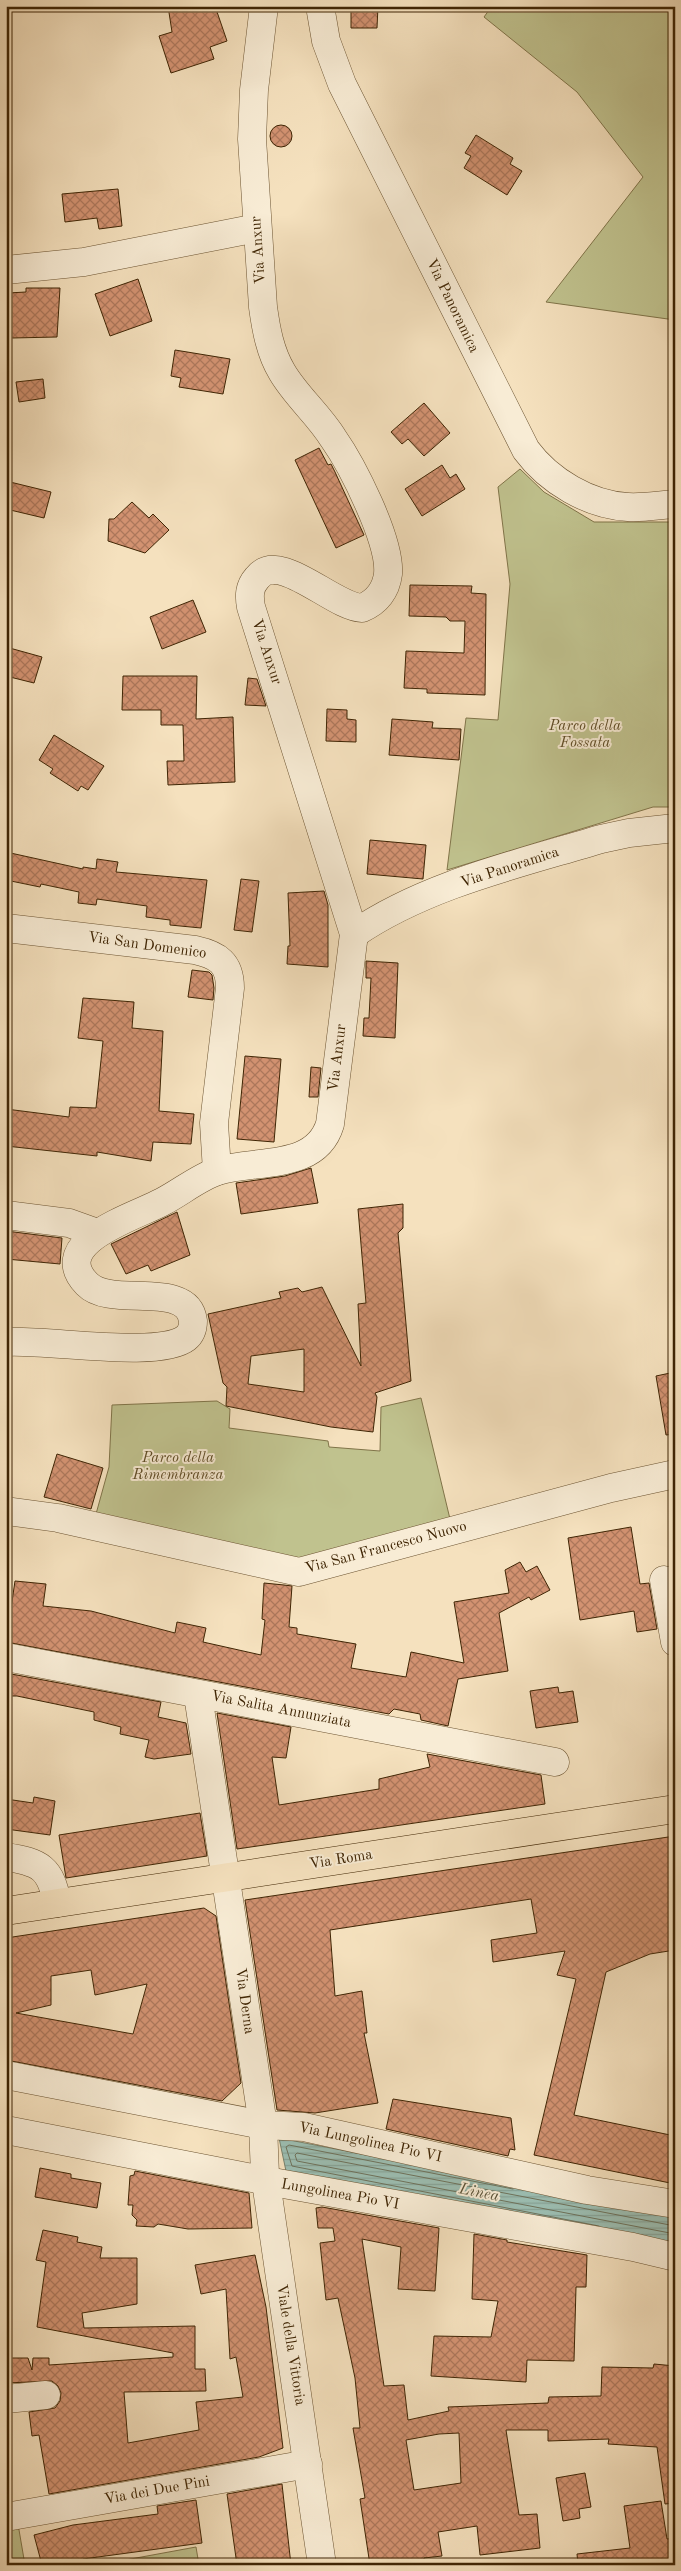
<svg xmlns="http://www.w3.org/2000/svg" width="681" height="2571" font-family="'Old Standard TT',serif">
	<defs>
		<pattern id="water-rules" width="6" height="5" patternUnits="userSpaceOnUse" patternTransform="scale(1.25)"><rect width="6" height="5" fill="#9cbeb2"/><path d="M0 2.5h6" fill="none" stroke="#87a397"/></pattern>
		<pattern id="building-cross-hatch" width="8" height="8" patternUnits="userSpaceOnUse" patternTransform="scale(1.25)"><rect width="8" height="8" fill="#d29271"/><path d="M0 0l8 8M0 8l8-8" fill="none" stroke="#ac775b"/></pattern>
	</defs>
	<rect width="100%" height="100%" fill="#f5e1be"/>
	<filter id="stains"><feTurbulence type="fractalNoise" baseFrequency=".004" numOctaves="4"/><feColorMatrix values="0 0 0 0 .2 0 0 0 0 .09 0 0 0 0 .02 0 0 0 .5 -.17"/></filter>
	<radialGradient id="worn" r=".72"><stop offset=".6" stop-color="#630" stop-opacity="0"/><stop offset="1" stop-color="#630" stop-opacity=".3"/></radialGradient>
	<!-- green -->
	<g fill="#c0c28e" stroke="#807449">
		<path d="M492,6H675V320L546,302L643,177L577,92L484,17Z"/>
		<path d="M520,469L544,492L594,522H675V807H653L447,870L466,718L498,720L510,584L498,487Z"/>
		<path d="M421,1398L450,1519L301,1560L96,1514L109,1467L112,1405L217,1401L230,1409L229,1428L328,1441L329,1447L380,1451L381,1407Z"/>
		<path d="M18,2524L25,2565H6V2526Z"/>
		<path d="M196,2547L199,2565H98Z"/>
	</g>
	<!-- water -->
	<path fill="url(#water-rules)" stroke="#77816c" d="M279,2138L675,2215V2245L286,2171Z"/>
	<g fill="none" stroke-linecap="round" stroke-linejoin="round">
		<!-- shore -->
		<g stroke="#6e725b" stroke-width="1">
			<path d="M513,2189L289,2145L286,2147L292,2166L599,2226"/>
			<path d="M675,2226L297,2153L295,2155L297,2161L675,2234"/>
		</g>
	</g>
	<!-- building -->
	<g fill="url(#building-cross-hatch)" stroke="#3f2504" fill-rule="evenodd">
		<path d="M168,6H215L227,41L210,47L214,59L171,73L159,36L172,32Z"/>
		<path d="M351,6H378L377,28H351Z"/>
		<circle cx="281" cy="136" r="11"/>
		<path d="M476,135L513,158L510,164L522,171L507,195L464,168L471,156L465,153Z"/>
		<path d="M118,189L122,226L99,229L97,218L65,222L62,194Z"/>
		<path d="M138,279L152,321L110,336L95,294Z"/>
		<path d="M26,288H60L57,337L12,338L11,334H6L8,293L26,292Z"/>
		<path d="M175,350L230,359L223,394L179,387L181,378L171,376Z"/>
		<path d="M43,379L45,398L19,402L16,382Z"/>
		<path d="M424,403L450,433L424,456L408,439L402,444L391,432Z"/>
		<path d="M319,448L328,465L331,464L335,472L364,535L336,548L295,460Z"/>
		<path d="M442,465L450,478L456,474L465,489L422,516L405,489Z"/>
		<path d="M6,481L51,492L44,518L6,509Z"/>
		<path d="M132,502L149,518L153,514L169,530L145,553L108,541L109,519H114Z"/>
		<path d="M410,585L472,586L471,593L486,594L485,695L427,693V689L404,688L406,651L464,653L465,621H450L446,617L409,616Z"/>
		<path d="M193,600L206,632L162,649L150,617Z"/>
		<path d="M6,647L42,657L34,683L6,676Z"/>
		<path d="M123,676H197L196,719L233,717L235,782L168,785L167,761H184L183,725H161V710H122Z"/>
		<path d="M248,678L257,679L266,706L245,705Z"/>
		<path d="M327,709L347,710V719L356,720V742L326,741Z"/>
		<path d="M392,719L433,722L432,728L461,729L459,760L389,755Z"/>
		<path d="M54,735L104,766L88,790L81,786L78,791L50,773L53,769L39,760Z"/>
		<path d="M370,840L426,845L423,879L367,874Z"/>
		<path d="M6,852L83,869V867L96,869L97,859L118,862L116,872L207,880L201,928L170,925V920L146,917L147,906L97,899L96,905L78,903L79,892L41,884L40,887L6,880Z"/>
		<path d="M241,879L259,881L252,932L234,930Z"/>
		<path d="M324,891L328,905V967L287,964L288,946H290L288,893Z"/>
		<path d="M366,961L398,963L395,1038L363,1036L364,1018H369L371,978H366Z"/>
		<path d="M192,970L209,972L212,975L214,988L213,1000L188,997Z"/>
		<path d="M83,998L134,1002L132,1028L163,1031L159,1111L194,1114L191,1144L153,1142L151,1161L97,1152V1156L6,1146V1109L69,1117L70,1107L96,1108L103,1041L78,1038Z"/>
		<path d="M245,1056L281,1059L274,1142L237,1139Z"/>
		<path d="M311,1067L321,1068L318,1097H309Z"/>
		<path d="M311,1168L318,1203L241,1214L236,1183L285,1176Z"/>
		<path d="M403,1204V1228L398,1233L411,1381L375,1393L377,1397L373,1432L331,1427L226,1406L227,1387L223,1383L208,1314L281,1298L279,1292L298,1288L302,1292L322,1287L361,1366L358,1304L366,1303L358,1209ZM304,1349V1392L248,1384L251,1356Z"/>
		<path d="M177,1212L190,1255L151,1271L148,1265L126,1274L111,1244Z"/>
		<path d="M6,1231L62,1238L60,1264L6,1259Z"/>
		<path d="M675,1372V1434L666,1435L656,1376Z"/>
		<path d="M57,1454L103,1468L91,1509L44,1497Z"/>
		<path d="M631,1527L640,1584L649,1583L657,1629L637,1632L634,1611L580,1620L568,1538Z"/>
		<path d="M520,1562L526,1572L537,1566L550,1590L531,1600L529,1597L499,1613L508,1671L458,1679L448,1726L421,1720L420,1714L394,1709L389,1714L6,1642L15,1581L46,1584L43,1606L91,1611L175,1633L177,1622L206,1628L203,1642L261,1655L265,1620L262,1619L264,1583L284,1585L292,1586L289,1627L297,1628V1634L356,1644L351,1668L406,1677L411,1652L464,1663L454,1602L509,1593L505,1570Z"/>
		<path d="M6,1673L161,1702L158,1717L186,1723L191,1754L154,1759L145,1757L149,1740L120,1734L121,1727L94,1720V1712L17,1696H6Z"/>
		<path d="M558,1687L559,1693L573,1691L578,1722L536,1728L530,1691Z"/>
		<path d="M217,1713L291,1727L286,1758L272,1757L279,1805L379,1789V1779L430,1767L427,1754L541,1775L545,1804L237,1849Z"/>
		<path d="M34,1797L55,1801L50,1835L6,1829V1799L33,1803Z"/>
		<path d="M200,1813L207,1856L66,1878L59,1835Z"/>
		<path d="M675,1836V1950L650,1954L606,1972L574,2115L675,2136V2184L534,2155L576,1979L557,1975L565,1951L493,1962L491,1940L537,1933L531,1899L330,1930L335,1996L362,1991L367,2033H364L378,2103L315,2113L277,2110L245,1900Z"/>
		<path d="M204,1908L216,1916L241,2083L222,2101L6,2060V1938ZM91,1970L95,1995L147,1984L133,2034L16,2013L51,2005V1976Z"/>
		<path d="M393,2099L511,2118L515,2150L510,2149L508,2156L386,2129Z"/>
		<path d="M40,2168L71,2174V2178L101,2183L97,2208L35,2197Z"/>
		<path d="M135,2171L249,2193L252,2228L188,2229L158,2224L154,2227L136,2226L137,2220L132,2215L133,2205H128L130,2176L134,2175Z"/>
		<path d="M322,2207L439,2228L435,2291L398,2289L401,2247L362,2239L384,2386L404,2385L408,2420L449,2411L448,2407L548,2403L549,2397L601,2396L602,2367L653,2368L654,2364L675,2366V2503L665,2504L657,2447L608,2444L609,2439L548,2441V2430H506L519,2515L537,2514L540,2548L480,2555L477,2526L438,2532L442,2556L424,2558L425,2565H370L360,2499L365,2498L353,2428H360L355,2378L338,2298L326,2300L320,2243L335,2241L333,2228H318L316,2208ZM459,2433L461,2483L414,2490L406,2440L439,2434Z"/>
		<path d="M43,2230L78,2237L77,2242L102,2247L100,2258H137V2304L82,2313L84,2328L195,2326V2369H205L206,2391L124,2392L128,2443L199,2430L196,2402L243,2397L236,2357L230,2359L226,2289L201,2294L195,2265L255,2255L266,2307L283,2448L259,2457L49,2494L39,2435L32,2436L29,2412L55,2408L60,2401L61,2393L58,2386L52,2381L6,2383V2358H28L32,2370L33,2358H49V2365L173,2357V2353L37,2327L46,2262L36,2260Z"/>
		<path d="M474,2234L507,2240V2242L587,2255L586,2287H576L574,2361L527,2360L526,2382L431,2376L434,2336L491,2337L498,2301L472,2299Z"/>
		<path d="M585,2473L591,2507L579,2509L580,2518L563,2521L556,2478Z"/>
		<path d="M282,2484L291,2565H237L227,2494Z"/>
		<path d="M196,2500L202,2543L83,2559L84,2561L67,2565H42L34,2535L73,2525L158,2514L157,2506Z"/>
		<path d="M661,2501L667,2539L675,2538V2565H578L577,2554L630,2548L624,2506Z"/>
	</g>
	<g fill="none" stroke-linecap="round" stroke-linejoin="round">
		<defs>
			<g id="minor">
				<path d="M320,6L326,41L342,84L526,450C549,481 589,505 628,507C643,508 660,505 675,504"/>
				<path d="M6,270L84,262L257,228"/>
				<path d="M6,928L195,950C218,955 230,963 230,988L214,1123L217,1171"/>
				<path d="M354,934C425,885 518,864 601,839L629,833L675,828"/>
				<path d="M6,1215L69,1223L97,1233"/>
				<path d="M6,1342C46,1339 159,1359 186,1338C191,1334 193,1327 193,1321C188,1279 111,1309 87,1284C46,1242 137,1216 162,1202C180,1193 199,1177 218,1171C256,1159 316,1171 330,1124L354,934L251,607C249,596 249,587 257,578C279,549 333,607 362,608C377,602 386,590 388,574C391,541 352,465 333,438C318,414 296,396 282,372C270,352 266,329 263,307L252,139L254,90L264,6"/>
				<path d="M6,1511L58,1518L299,1572L611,1488L675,1474"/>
				<path d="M664,1580L675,1642"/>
				<path d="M6,1657L555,1762"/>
				<path d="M198,1695L263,2125L265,2175L322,2565"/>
				<path d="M6,1857C40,1862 51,1868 57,1903"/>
				<path d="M6,2075L263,2125L304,2127L587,2190L675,2204"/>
				<path d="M6,2130L267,2181L633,2247L675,2257"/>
				<path d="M6,2399L46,2395"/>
				<path d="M6,2517L308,2464"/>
			</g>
			<path id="major" d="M6,1911L675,1809"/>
		</defs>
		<!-- minor casing -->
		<use href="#minor" stroke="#6c5432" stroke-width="29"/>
		<!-- major casing -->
		<use href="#major" stroke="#3f2504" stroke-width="29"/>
		<!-- minor -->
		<use href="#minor" stroke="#f8ecd5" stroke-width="28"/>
		<!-- major -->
		<use href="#major" stroke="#f5e1be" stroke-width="28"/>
	</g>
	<g text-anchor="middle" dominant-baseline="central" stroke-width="4" stroke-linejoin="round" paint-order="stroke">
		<!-- street labels -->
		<g font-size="15" fill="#3f2504" stroke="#f8ecd5">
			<text transform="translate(259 250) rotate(-94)">Via Anxur</text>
			<text transform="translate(452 306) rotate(64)">Via Panoramica</text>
			<text transform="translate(266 652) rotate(72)">Via Anxur</text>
			<text transform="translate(510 868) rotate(-18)">Via Panoramica</text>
			<text transform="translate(147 946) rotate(8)">Via San Domenico</text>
			<text transform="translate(338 1058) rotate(-83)">Via Anxur</text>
			<text transform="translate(386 1548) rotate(-15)">Via San Francesco Nuovo</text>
			<text transform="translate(281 1710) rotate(11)">Via Salita Annunziata</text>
			<text transform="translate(341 1860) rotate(-9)">Via Roma</text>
			<text transform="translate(244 2001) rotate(82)">Via Derna</text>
			<text transform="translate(370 2143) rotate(12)">Via Lungolinea Pio VI</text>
			<text transform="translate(340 2195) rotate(10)">Lungolinea Pio VI</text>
			<text transform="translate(290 2345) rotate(81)">Viale della Vittoria</text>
			<text transform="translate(157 2491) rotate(-10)">Via dei Due Pini</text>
		</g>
		<!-- park labels -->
		<g font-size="15" font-style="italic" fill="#5f4c26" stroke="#f8ecd5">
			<text x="585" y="726">Parco della<tspan x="585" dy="17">Fossata</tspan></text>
			<text x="178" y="1458">Parco della<tspan x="178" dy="17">Rimembranza</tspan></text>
		</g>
		<!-- water labels -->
		<g font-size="16" font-style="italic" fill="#5b5338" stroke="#f8ecd5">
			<text transform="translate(479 2193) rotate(11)">Linea</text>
		</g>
	</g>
	<!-- margin -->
	<rect width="681" height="2571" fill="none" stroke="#f5e1be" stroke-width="25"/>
	<rect x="8" y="8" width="666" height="2556" fill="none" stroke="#3f2504" stroke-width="2.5"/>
	<rect x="12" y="12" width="656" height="2546" fill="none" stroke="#3f2504"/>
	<rect width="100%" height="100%" filter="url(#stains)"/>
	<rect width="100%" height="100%" fill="url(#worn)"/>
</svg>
